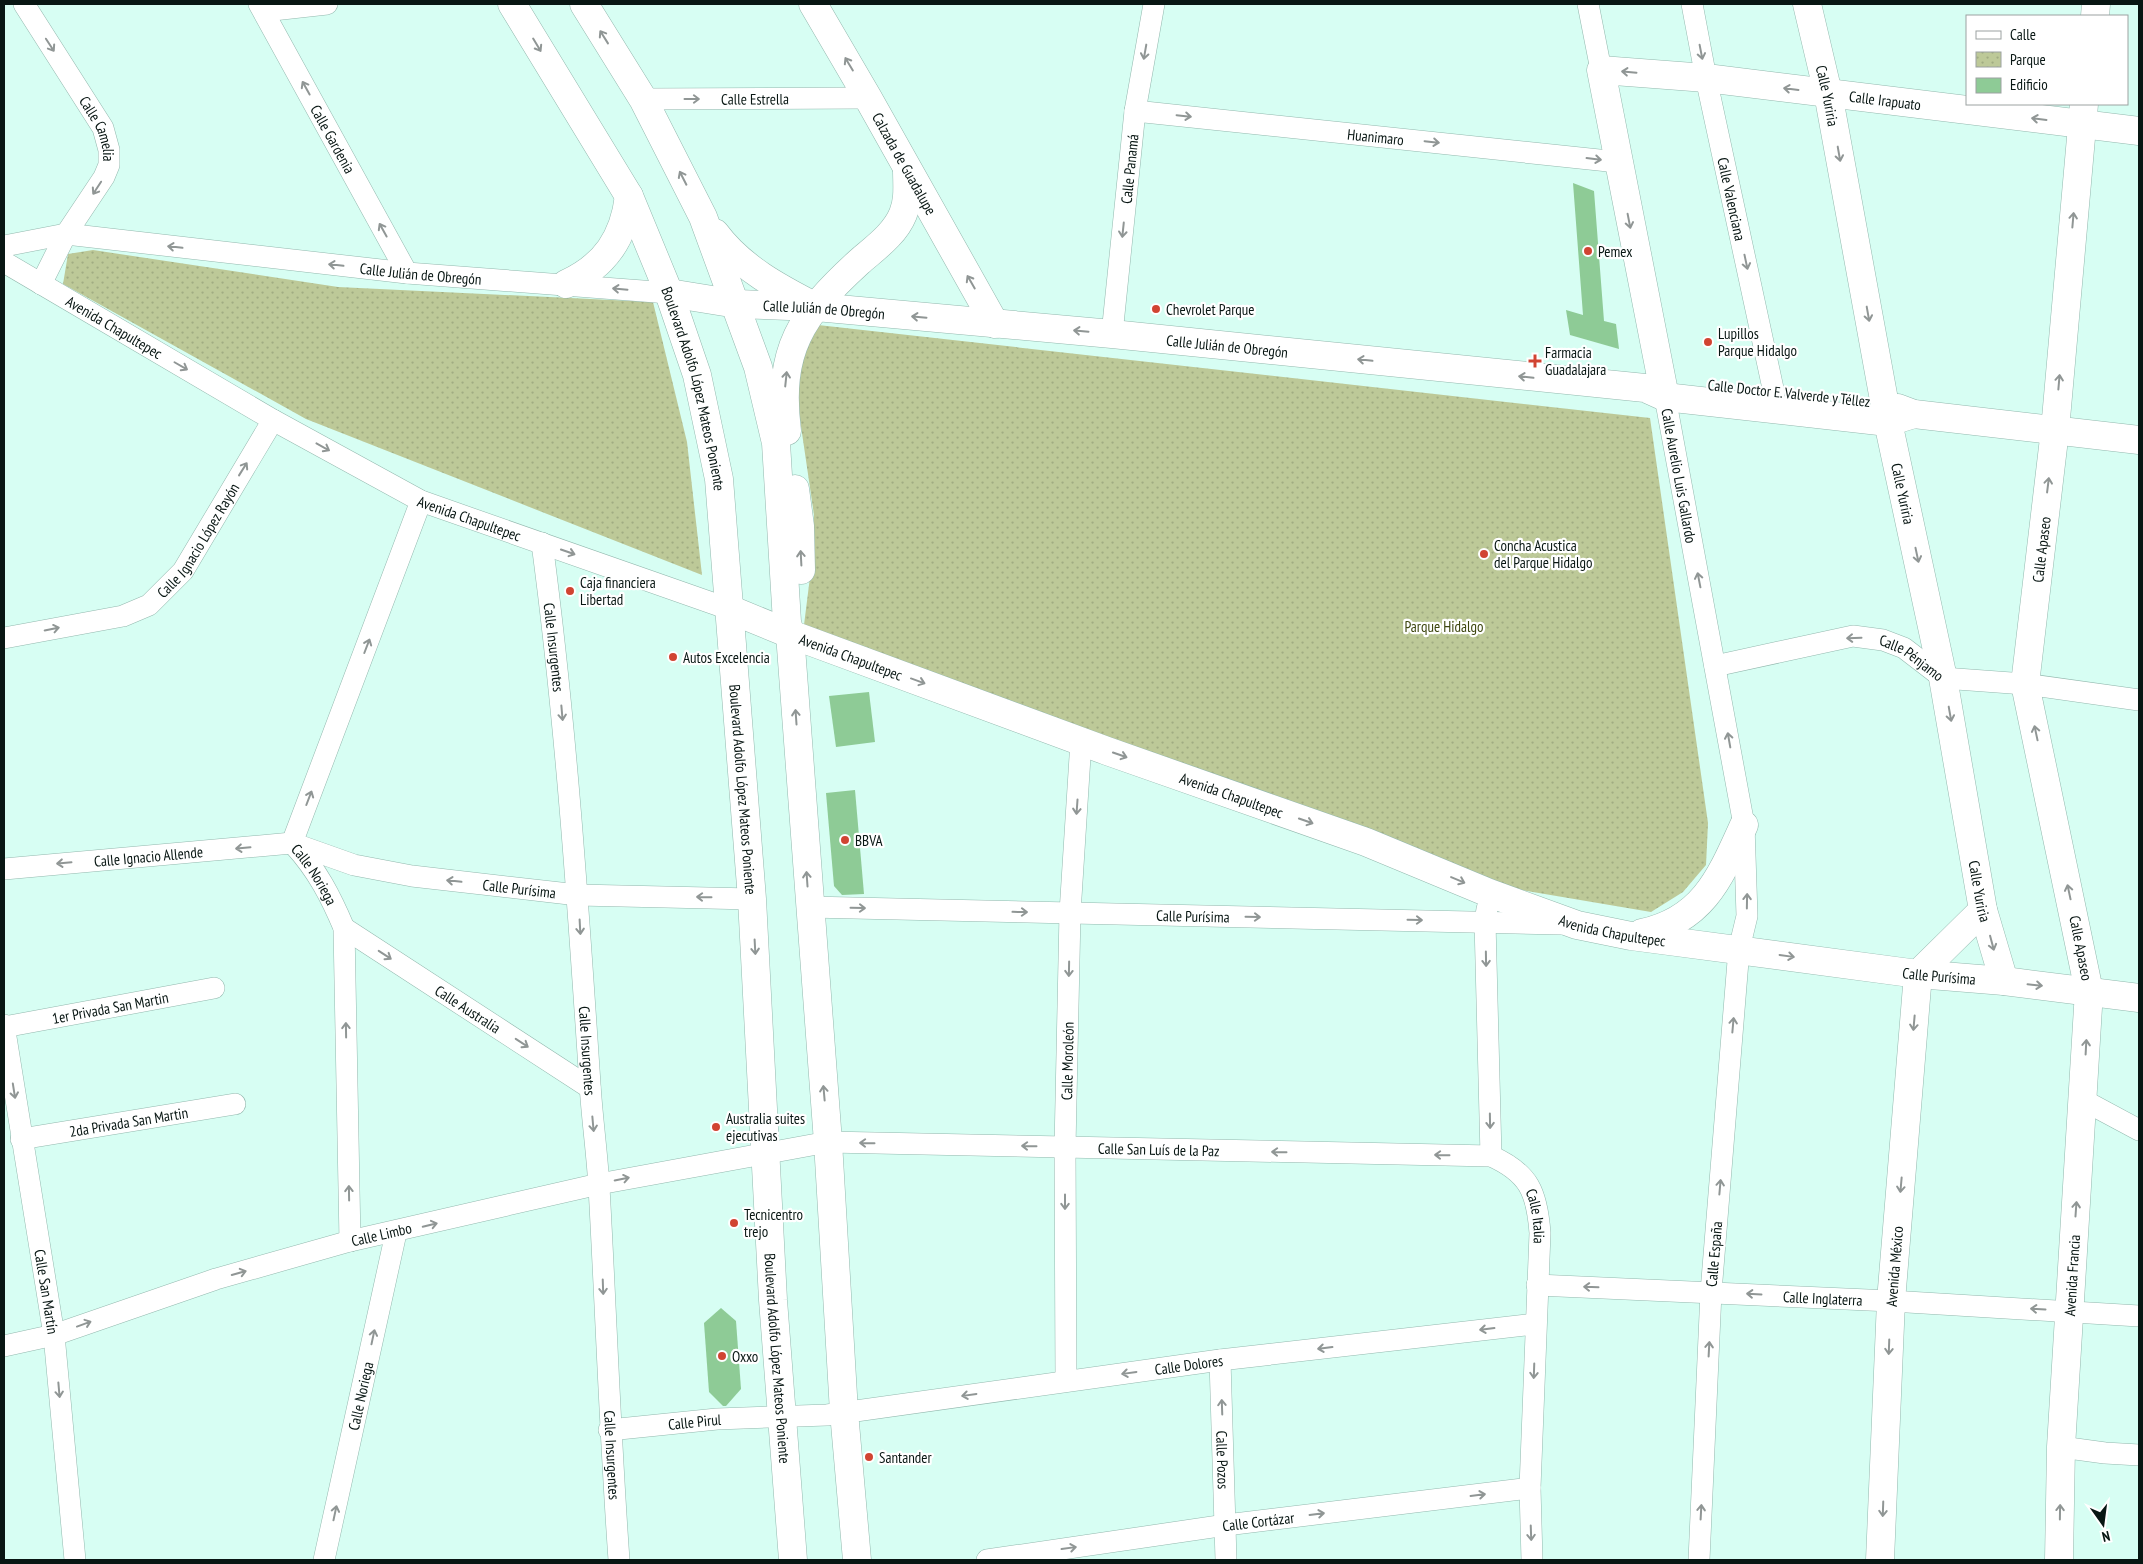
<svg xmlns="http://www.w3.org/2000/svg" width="2143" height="1564" font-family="'PT Sans Narrow',sans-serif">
	<defs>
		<pattern id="park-dots" width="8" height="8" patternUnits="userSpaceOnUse" patternTransform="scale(1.25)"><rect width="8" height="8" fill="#bdc998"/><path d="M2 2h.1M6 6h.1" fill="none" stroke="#a1ac82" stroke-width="1.8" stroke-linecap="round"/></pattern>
	</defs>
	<rect width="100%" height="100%" fill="#d7fef3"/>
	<!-- park -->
	<g fill="url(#park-dots)">
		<path d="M93,250L338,287L653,302L687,442L702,575L306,419L63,284L68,254Z"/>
		<path d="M818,325L1650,418L1708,823L1706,865L1683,892L1651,912L1515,889L804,625L812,561L814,515L797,399L804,350Z"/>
	</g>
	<!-- building -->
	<g fill="#8ecb96">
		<path d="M1573,183L1594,191L1604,321L1616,324L1619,349L1570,335L1566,310L1583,315Z"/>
		<path d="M869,692L875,742L836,747L829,696Z"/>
		<path d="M855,790L864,894L842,895L834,886L826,793Z"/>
		<path d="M721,1308L736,1321L741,1389L726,1406H723L709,1392L704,1323Z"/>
	</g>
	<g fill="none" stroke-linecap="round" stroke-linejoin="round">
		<defs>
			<g id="street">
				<path id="s1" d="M24,4L103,128L109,150V165L104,177L66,234L41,284"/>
				<path id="s2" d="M259,4L407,273"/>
				<path d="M1588,4L1601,70"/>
				<path id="s3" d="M1692,4L1706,78L1774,393"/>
				<path d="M264,11L327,4"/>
				<path id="s4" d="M643,99L868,98"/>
				<path id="s5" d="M1135,111L1618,162"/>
				<path id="s6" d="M4,246L66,234L407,273L669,293"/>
				<path id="s7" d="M4,262L273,420L421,501L729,609"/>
				<path id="s8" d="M1112,334L1135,111L1154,4"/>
				<path id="s9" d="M1665,397L1744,825L1747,916L1739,949L1711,1292L1699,1560"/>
				<path id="s10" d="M542,543C566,723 578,903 590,1084C592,1118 597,1152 599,1187C606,1311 610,1436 619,1560"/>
				<path id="s11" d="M4,638L123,616L149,605L183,571L273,420"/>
				<path id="s12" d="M1715,666L1853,636L1883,640L1904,648L1943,678L2025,684L2139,700"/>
				<path d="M292,843L421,501"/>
				<path id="s13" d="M294,845C317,870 331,897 344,928L350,1241"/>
				<path id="s14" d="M4,869L292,843L354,865L412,876L578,895L752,899"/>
				<path id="s15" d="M809,907L1561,924"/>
				<path d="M1487,909L1485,922L1491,1156"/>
				<path id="s16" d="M344,928L590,1088"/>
				<path id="s17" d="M4,1025L54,1335L75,1560"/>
				<path id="s18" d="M4,1027L214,988"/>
				<path d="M2083,1100L2139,1130"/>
				<path id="s19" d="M21,1139L235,1104"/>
				<path id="s20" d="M1537,1285L1891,1301L2139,1316"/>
				<path id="s21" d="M4,1346L54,1335L216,1279L350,1241L599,1184L828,1142L1491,1156C1529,1173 1537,1192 1540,1233L1530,1488L1532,1560"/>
				<path id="s22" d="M1220,1360L1226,1560"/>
				<path id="s23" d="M1066,1381L1065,1147L1070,913L1081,741"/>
				<path id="s24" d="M609,1430L717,1419L827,1415L1220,1360L1535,1324"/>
				<path d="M2061,1447L2105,1453L2139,1455"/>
				<path id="s25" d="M324,1560L396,1233"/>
				<path id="s26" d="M987,1560L1226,1525L1530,1488"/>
			</g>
			<g id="secondary">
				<path id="s27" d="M813,4L868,98L995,324"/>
				<path id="s28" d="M1807,4L1828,93L1888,422L1943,678L1983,910L2004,981"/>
				<path d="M2095,16L2096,4"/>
				<path id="s29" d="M669,293L737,304L816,307L1112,334L1645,388L1665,397L1888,422L1914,414"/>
				<path id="s30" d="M1665,397L1601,70L1706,78L2139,131"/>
				<path d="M1898,408L1914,414L2139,440"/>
				<path id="s31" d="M729,609L790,634L1107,751L1366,842L1489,893L1577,925L1631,936L1918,974L2004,981L2139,998"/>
				<path d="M1642,933C1703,920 1720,878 1744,825"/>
				<path id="s32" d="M1880,1560L1891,1301L1918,974L1983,910"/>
				<path id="s33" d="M2059,1560L2061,1447L2089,991L2025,684L2055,430L2084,104"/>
			</g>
			<g id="primary">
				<path id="s34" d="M512,4L629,196L669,293L697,375L719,479L752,899L773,1300L793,1560"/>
				<path d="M584,4L643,99L703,217L758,367L776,443L787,622L790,634L828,1142L844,1412L857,1560"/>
				<path d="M715,233C741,268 779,288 816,307"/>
				<path d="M566,284C605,266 624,238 629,196"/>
				<path d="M787,431C777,350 801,315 859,262C875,248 895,234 903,214C909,199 907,185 907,169"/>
				<path d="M795,489L800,526L801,570"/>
			</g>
		</defs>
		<!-- street casing -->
		<use href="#street" stroke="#93b8ae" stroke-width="22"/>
		<!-- secondary casing -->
		<use href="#secondary" stroke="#93b8ae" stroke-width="29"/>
		<!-- primary casing -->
		<use href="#primary" stroke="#93b8ae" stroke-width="29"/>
		<!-- street -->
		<use href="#street" stroke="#fff" stroke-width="21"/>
		<!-- secondary -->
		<use href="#secondary" stroke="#fff" stroke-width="28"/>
		<!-- primary -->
		<use href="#primary" stroke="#fff" stroke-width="28"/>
	</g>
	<!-- one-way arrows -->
	<defs><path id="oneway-shaft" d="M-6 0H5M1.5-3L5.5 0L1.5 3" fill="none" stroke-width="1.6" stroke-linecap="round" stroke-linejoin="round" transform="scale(1.25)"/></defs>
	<g stroke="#909695">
		<use href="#oneway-shaft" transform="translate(604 37) rotate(-122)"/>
		<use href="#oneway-shaft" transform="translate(50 45) rotate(57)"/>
		<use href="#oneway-shaft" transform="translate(537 45) rotate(59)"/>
		<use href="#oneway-shaft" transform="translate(1145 52) rotate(100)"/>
		<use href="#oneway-shaft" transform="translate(1701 52) rotate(79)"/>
		<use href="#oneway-shaft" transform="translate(849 64) rotate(-121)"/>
		<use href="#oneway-shaft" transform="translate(1629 72) rotate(-175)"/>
		<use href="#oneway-shaft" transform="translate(306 88) rotate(-119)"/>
		<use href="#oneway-shaft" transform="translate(1791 89) rotate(-173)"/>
		<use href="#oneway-shaft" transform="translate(692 99)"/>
		<use href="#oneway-shaft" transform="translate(1184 116) rotate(6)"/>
		<use href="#oneway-shaft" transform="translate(2039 119) rotate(-173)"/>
		<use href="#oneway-shaft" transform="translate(1432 142) rotate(6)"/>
		<use href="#oneway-shaft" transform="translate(1839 154) rotate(80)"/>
		<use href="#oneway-shaft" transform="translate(1594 159) rotate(7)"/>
		<use href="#oneway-shaft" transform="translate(683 178) rotate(-117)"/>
		<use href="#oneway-shaft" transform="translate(97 188) rotate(123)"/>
		<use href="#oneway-shaft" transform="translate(2073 220) rotate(-85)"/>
		<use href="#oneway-shaft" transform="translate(1629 221) rotate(79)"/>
		<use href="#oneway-shaft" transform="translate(383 230) rotate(-119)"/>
		<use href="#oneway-shaft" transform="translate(1123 230) rotate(96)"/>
		<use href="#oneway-shaft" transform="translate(175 247) rotate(-174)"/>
		<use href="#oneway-shaft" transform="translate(1746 262) rotate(78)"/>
		<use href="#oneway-shaft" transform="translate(336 265) rotate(-174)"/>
		<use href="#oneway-shaft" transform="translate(971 282) rotate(-120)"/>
		<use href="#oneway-shaft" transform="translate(620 289) rotate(-175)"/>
		<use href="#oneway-shaft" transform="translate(1868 314) rotate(80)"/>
		<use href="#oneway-shaft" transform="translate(919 317) rotate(-175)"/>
		<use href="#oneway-shaft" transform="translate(1081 331) rotate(-175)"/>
		<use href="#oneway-shaft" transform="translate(1365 360) rotate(-174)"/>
		<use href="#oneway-shaft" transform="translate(181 366) rotate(30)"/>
		<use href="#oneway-shaft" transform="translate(1526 377) rotate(-174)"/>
		<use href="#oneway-shaft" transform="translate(786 379) rotate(-84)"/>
		<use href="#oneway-shaft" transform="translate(2059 382) rotate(-85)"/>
		<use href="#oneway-shaft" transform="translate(323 447) rotate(29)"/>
		<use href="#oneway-shaft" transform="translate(243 469) rotate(-58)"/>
		<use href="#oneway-shaft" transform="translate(2048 485) rotate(-83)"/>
		<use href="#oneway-shaft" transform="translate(568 552) rotate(19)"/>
		<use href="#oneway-shaft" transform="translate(1917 555) rotate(78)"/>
		<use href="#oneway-shaft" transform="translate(801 558) rotate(-93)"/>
		<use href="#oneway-shaft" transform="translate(1699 580) rotate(-101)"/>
		<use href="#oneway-shaft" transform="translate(52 629) rotate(-11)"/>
		<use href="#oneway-shaft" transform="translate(1854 638) rotate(178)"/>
		<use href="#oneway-shaft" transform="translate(367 646) rotate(-69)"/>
		<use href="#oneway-shaft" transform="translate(918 681) rotate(20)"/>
		<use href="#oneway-shaft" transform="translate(562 713) rotate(85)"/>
		<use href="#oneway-shaft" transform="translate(1950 714) rotate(80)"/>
		<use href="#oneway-shaft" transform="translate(796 717) rotate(-94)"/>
		<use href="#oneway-shaft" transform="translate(2036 733) rotate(-102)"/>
		<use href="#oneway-shaft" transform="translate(1729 740) rotate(-100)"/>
		<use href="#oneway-shaft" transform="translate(1120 755) rotate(19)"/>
		<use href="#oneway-shaft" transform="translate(309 798) rotate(-69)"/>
		<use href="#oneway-shaft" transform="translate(1077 807) rotate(94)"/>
		<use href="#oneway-shaft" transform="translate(1306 821) rotate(19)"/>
		<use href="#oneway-shaft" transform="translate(243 848) rotate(175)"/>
		<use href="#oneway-shaft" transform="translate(64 863) rotate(175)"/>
		<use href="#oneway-shaft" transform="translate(807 879) rotate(-94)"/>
		<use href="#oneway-shaft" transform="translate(1458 880) rotate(23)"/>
		<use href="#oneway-shaft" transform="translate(454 881) rotate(-174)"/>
		<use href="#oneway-shaft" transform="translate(2069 892) rotate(-102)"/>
		<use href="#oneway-shaft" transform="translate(704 897) rotate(-179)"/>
		<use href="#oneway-shaft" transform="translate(1747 901) rotate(-89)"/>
		<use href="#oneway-shaft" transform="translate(858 908) rotate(1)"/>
		<use href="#oneway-shaft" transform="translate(1020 912) rotate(1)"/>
		<use href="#oneway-shaft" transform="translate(1253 917) rotate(1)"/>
		<use href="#oneway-shaft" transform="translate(1415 920) rotate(1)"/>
		<use href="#oneway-shaft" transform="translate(580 927) rotate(87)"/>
		<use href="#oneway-shaft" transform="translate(1992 943) rotate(75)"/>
		<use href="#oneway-shaft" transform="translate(755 947) rotate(87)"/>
		<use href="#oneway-shaft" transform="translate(385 955) rotate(33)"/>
		<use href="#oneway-shaft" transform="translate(1787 956) rotate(8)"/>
		<use href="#oneway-shaft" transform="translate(1486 959) rotate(89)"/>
		<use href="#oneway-shaft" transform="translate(1069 969) rotate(91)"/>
		<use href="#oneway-shaft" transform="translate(2035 985) rotate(6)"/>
		<use href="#oneway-shaft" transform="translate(1914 1023) rotate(95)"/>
		<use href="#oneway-shaft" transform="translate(1733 1025) rotate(-85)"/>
		<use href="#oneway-shaft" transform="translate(346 1030) rotate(-91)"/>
		<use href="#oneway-shaft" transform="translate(522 1043) rotate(33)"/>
		<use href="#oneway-shaft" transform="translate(2086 1047) rotate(-87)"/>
		<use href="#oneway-shaft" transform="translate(14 1091) rotate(81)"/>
		<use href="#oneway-shaft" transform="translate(824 1093) rotate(-95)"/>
		<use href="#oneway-shaft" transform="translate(1490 1121) rotate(89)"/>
		<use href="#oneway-shaft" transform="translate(593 1124) rotate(85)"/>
		<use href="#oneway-shaft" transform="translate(867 1143) rotate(-179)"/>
		<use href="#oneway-shaft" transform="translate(1029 1146) rotate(-179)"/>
		<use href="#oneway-shaft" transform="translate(1279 1152) rotate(-179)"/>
		<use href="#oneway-shaft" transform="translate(1442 1155) rotate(-179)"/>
		<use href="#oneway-shaft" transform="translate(622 1179) rotate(-11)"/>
		<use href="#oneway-shaft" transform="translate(1901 1185) rotate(95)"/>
		<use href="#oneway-shaft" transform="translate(1720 1187) rotate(-85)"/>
		<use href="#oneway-shaft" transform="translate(349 1193) rotate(-91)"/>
		<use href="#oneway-shaft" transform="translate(1065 1202) rotate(90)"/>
		<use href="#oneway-shaft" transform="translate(2076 1209) rotate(-86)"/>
		<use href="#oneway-shaft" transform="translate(430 1225) rotate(-14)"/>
		<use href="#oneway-shaft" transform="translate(239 1273) rotate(-16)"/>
		<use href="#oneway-shaft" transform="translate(603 1287) rotate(88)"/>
		<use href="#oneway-shaft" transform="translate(1591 1287) rotate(-178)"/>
		<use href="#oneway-shaft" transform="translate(1754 1294) rotate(-177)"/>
		<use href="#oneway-shaft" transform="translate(2038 1309) rotate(-177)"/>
		<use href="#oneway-shaft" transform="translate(84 1324) rotate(-20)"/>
		<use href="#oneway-shaft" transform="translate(1487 1329) rotate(173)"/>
		<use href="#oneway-shaft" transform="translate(373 1337) rotate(-78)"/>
		<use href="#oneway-shaft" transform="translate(1889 1347) rotate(92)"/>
		<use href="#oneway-shaft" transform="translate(1325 1348) rotate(173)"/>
		<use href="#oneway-shaft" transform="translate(1709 1349) rotate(-87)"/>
		<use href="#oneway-shaft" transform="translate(1534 1371) rotate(92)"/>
		<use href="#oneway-shaft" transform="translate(1129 1373) rotate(172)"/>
		<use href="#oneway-shaft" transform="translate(59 1390) rotate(85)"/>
		<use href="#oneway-shaft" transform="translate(969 1395) rotate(172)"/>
		<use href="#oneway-shaft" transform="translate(1222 1407) rotate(-92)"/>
		<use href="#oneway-shaft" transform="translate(1478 1495) rotate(-7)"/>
		<use href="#oneway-shaft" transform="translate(1883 1509) rotate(92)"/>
		<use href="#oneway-shaft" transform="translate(1701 1512) rotate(-87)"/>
		<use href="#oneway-shaft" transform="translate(2060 1512) rotate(-89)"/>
		<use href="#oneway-shaft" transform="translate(335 1513) rotate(-78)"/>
		<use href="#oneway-shaft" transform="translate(1317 1514) rotate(-7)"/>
		<use href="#oneway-shaft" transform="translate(1531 1533) rotate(88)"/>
		<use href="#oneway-shaft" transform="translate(1069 1548) rotate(-8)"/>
	</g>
	<!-- markers -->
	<g fill="#d14432" stroke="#fff" stroke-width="2">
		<circle cx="1588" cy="251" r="5"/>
		<circle cx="1156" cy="309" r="5"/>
		<circle cx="1708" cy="342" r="5"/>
		<path d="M1532.5 353.5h5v5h5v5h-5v5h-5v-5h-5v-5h5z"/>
		<circle cx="1484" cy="554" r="5"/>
		<circle cx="570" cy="591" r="5"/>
		<circle cx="673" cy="657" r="5"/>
		<circle cx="845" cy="840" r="5"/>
		<circle cx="716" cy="1127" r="5"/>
		<circle cx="734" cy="1223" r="5"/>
		<circle cx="722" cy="1356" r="5"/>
		<circle cx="869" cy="1457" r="5"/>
	</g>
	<g text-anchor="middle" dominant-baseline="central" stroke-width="4.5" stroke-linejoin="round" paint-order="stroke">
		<!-- street labels -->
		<g font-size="15" fill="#081613" stroke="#fff">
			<text stroke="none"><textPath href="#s28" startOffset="94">Calle Yuriria</textPath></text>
			<text stroke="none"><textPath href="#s4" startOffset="112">Calle Estrella</textPath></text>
			<text stroke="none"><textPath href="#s30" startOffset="619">Calle Irapuato</textPath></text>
			<text stroke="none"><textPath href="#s1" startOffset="146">Calle Camelia</textPath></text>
			<text stroke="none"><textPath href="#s5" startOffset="242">Huanimaro</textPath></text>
			<text stroke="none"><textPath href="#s2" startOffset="154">Calle Gardenia</textPath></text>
			<text stroke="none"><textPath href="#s27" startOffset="184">Calzada de Guadalupe</textPath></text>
			<text stroke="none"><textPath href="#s8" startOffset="166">Calle Panamá</textPath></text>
			<text stroke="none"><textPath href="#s3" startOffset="199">Calle Valenciana</textPath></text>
			<text stroke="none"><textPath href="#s6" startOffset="420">Calle Julián de Obregón</textPath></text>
			<text stroke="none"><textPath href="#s29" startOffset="156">Calle Julián de Obregón</textPath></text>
			<text stroke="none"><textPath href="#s7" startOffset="128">Avenida Chapultepec</textPath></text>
			<text stroke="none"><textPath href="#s29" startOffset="561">Calle Julián de Obregón</textPath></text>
			<text stroke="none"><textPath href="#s34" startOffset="429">Boulevard Adolfo López Mateos Poniente</textPath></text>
			<text transform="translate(1789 393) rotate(6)">Calle Doctor E. Valverde y Téllez</text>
			<text stroke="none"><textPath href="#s9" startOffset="80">Calle Aurelio Luis Gallardo</textPath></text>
			<text stroke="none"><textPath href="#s28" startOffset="499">Calle Yuriria</textPath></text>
			<text stroke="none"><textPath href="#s7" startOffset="532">Avenida Chapultepec</textPath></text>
			<text stroke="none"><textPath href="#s11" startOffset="231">Calle Ignacio López Rayón</textPath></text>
			<text stroke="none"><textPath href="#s33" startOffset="1019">Calle Apaseo</textPath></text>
			<text stroke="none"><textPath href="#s10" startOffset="105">Calle Insurgentes</textPath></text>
			<text stroke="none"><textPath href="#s31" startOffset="131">Avenida Chapultepec</textPath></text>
			<text stroke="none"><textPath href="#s12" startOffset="205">Calle Pénjamo</textPath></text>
			<text stroke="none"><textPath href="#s34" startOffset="834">Boulevard Adolfo López Mateos Poniente</textPath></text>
			<text stroke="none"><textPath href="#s31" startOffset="536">Avenida Chapultepec</textPath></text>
			<text stroke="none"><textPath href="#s14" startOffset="145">Calle Ignacio Allende</textPath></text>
			<text stroke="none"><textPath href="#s13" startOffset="36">Calle Noriega</textPath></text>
			<text stroke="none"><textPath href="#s14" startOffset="522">Calle Purísima</textPath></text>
			<text stroke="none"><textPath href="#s28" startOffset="904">Calle Yuriria</textPath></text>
			<text stroke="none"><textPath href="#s15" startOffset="384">Calle Purísima</textPath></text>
			<text stroke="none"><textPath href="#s31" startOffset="941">Avenida Chapultepec</textPath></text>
			<text transform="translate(2081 948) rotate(79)">Calle Apaseo</text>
			<text stroke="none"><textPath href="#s31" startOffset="1271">Calle Purísima</textPath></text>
			<text stroke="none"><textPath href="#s18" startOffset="108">1er Privada San Martin</textPath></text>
			<text stroke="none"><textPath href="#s16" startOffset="148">Calle Australia</textPath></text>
			<text stroke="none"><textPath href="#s10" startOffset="510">Calle Insurgentes</textPath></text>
			<text stroke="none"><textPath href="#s23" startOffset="320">Calle Moroleón</textPath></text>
			<text stroke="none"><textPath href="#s19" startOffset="109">2da Privada San Martin</textPath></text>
			<text stroke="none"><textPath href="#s21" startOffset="1181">Calle San Luís de la Paz</textPath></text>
			<text stroke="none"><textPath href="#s21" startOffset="1594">Calle Italia</textPath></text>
			<text stroke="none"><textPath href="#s21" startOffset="394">Calle Limbo</textPath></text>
			<text transform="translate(1714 1254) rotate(-85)">Calle España</text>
			<text stroke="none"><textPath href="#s32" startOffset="294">Avenida México</textPath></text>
			<text stroke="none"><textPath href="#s33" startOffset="285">Avenida Francia</textPath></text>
			<text stroke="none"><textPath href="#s17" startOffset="270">Calle San Martín</textPath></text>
			<text stroke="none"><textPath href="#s20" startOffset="286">Calle Inglaterra</textPath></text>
			<text stroke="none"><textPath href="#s34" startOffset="1404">Boulevard Adolfo López Mateos Poniente</textPath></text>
			<text stroke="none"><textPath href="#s24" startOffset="584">Calle Dolores</textPath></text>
			<text stroke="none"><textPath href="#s25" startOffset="168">Calle Noriega</textPath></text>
			<text stroke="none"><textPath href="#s24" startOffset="86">Calle Pirul</textPath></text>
			<text stroke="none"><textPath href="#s10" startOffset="915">Calle Insurgentes</textPath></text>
			<text stroke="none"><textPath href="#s22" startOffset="100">Calle Pozos</textPath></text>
			<text stroke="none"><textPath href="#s26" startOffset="274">Calle Cortázar</textPath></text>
		</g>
		<!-- poi labels -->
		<g font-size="15" fill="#081613" stroke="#fff" text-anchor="start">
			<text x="1598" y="251">Pemex</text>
			<text x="1166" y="309">Chevrolet Parque</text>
			<text x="1718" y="333">Lupillos<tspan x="1718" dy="17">Parque Hidalgo</tspan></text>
			<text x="1545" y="352">Farmacia<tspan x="1545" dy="17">Guadalajara</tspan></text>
			<text x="1494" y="545">Concha Acustica<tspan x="1494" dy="17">del Parque Hidalgo</tspan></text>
			<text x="580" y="582">Caja financiera<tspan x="580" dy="17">Libertad</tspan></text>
			<text x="683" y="657">Autos Excelencia</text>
			<text x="855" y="840">BBVA</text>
			<text x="726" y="1118">Australia suites<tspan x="726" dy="17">ejecutivas</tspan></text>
			<text x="744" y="1214">Tecnicentro<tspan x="744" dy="17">trejo</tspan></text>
			<text x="732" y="1356">Oxxo</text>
			<text x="879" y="1457">Santander</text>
		</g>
		<!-- park labels -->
		<g font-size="15" fill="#3d460f" stroke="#fff">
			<text x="1444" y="626">Parque Hidalgo</text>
		</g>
	</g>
	<!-- border -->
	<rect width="2143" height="1564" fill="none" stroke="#081613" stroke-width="10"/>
	<!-- legend -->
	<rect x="1966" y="15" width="162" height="90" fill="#ffffff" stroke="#9ca2a1"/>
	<rect x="1976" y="31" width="25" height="8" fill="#ffffff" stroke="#9ca2a1"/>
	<text x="2010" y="40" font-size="15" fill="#081613">Calle</text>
	<rect x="1976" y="52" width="25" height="15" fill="url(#park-dots)" stroke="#9ca2a1"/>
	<text x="2010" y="65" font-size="15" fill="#081613">Parque</text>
	<rect x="1976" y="78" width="25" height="15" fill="#8ecb96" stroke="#9ca2a1"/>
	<text x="2010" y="90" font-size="15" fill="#081613">Edificio</text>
	<!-- north arrow -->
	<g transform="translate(2103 1524) rotate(166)" stroke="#ffffff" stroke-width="4" paint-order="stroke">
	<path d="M0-4L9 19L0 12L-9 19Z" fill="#081613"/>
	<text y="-8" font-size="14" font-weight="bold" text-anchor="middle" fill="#081613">N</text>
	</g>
</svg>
